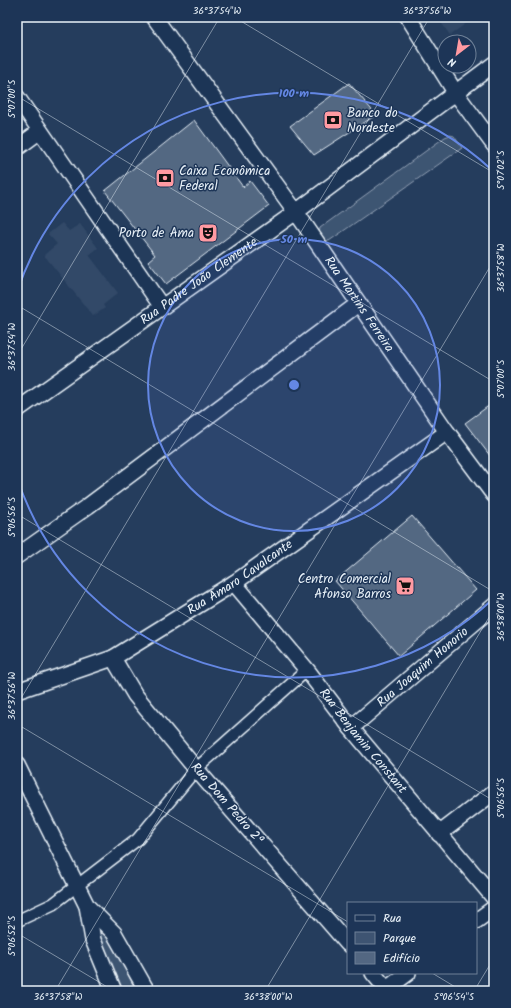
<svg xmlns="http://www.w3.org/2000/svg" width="511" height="1008" font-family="Kalam,sans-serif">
	<rect width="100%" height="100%" fill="#253d5d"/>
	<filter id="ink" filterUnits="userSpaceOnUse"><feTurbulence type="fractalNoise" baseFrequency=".025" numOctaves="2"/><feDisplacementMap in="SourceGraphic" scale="8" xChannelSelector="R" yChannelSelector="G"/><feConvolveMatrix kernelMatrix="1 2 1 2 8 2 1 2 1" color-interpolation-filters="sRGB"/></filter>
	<g filter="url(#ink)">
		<!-- built -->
		<g fill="#334a68">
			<path d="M437,17H475L450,35Z"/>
			<path d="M62,223L69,231L80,224L98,248L89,255L118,293L103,305L105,308L93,316L44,255L57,244L48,234Z"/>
		</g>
		<!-- green -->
		<g fill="#3e5472" stroke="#93a2b5">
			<path d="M450,135L454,136L462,148L329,241L322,239L319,233L320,228L445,137Z"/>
			<path d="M94,918L110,938L136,991H121L106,959Z"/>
		</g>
		<!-- building -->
		<g fill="#536782" stroke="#e8f1f8">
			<path d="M349,83L376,115L314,155L290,126Z"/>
			<path d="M194,120L243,187L250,181L269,206L166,284L148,261L155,255L105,191Z"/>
			<path d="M494,402V461L465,423Z"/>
			<path d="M412,516L476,590L399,656L335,581Z"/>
		</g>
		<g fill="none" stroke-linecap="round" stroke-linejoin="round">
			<defs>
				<path id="pedestrian" d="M17,921L53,904L138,839L196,769L307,670"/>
				<g id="minor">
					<path id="s1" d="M154,17L296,212L447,432L494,495"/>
					<path d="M408,17L455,92L494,145"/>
					<path d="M17,97L162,307"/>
					<path d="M17,148L40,131"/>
					<path id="s2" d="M17,410L296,212L494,64"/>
					<path d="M17,556L88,506L358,304"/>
					<path id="s3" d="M234,583L307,670L351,728L494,898"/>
					<path d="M113,658L135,695L196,769L348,944"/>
					<path id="s4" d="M17,691L113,658L234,583L447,432"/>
					<path id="s5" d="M351,728L494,606"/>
					<path d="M17,765L87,906L93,940L114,991"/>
					<path d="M439,834L494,792"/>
					<path d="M87,906L114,933L147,991"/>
					<path d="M476,921L494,908"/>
					<path d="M373,973L388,991"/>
					<path d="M384,991L408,973"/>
				</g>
			</defs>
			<!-- pedestrian casing -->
			<use href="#pedestrian" stroke="#e8f1f8" stroke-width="14"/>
			<!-- minor casing -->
			<use href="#minor" stroke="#e8f1f8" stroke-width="18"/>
			<!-- pedestrian -->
			<use href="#pedestrian" stroke="#1d3557" stroke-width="11"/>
			<!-- minor -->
			<use href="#minor" stroke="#1d3557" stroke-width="15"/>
		</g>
	</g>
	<!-- ticks -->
	<path fill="none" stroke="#e8f1f8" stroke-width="1" stroke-opacity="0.45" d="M234,17L494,173M17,96L494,382M17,305L494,592M17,356L220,17M17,514L494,801M17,705L430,17M17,724L348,922M17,933L114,991M432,973L462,991M55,991L494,260M265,991L494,609M474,991L494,958"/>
	<!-- distance rings -->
	<circle cx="294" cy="385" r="146" fill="#6487e3" fill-opacity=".12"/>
	<g fill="none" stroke="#6487e3" stroke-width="2">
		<circle cx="294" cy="385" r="146"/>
		<path d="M493 599A292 292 0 0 1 17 478M17 292A292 292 0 0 1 493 171"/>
	</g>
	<!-- icons -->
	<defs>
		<symbol id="bank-square" viewBox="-11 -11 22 22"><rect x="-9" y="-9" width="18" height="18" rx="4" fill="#ff9aa2" stroke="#1d3557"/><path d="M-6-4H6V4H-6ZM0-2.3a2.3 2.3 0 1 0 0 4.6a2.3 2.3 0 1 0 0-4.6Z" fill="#111"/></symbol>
		<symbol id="theatre-square" viewBox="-11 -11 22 22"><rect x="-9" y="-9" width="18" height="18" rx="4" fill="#ff9aa2" stroke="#1d3557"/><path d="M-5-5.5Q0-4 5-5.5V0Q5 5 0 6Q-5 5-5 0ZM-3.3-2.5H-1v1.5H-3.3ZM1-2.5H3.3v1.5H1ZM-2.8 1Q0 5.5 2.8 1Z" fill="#111"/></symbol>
		<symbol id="supermarket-square" viewBox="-11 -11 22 22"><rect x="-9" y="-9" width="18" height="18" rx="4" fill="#ff9aa2" stroke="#1d3557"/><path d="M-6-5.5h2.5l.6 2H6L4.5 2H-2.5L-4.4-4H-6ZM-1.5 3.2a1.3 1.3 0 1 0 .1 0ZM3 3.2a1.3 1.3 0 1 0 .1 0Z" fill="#111"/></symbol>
	</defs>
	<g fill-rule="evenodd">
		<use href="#bank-square" x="322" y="109" width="22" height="22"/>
		<use href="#bank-square" x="154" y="167" width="22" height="22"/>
		<use href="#theatre-square" x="197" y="222" width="22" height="22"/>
		<use href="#supermarket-square" x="394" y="575" width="22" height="22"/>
	</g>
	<g text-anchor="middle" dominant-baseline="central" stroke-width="3" stroke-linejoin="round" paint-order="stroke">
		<!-- poi labels -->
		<g font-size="13" fill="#e8f1f8" stroke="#1d3557" text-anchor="start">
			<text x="347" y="113">Banco do<tspan x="347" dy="15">Nordeste</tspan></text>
			<text x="179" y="171">Caixa Econômica<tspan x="179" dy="15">Federal</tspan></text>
			<text x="194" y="233" text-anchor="end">Porto de Ama</text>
			<text x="391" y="579" text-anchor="end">Centro Comercial<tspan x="391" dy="15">Afonso Barros</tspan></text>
		</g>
		<!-- street labels -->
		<g font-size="13" fill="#e8f1f8" stroke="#1d3557">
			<text stroke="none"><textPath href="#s2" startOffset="223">Rua Padre João Clemente</textPath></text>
			<text stroke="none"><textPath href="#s1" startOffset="353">Rua Martins Ferreira</textPath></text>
			<text stroke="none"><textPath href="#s4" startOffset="252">Rua Amaro Cavalcante</textPath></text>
			<text stroke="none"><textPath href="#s5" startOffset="94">Rua Joaquim Honorio</textPath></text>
			<text stroke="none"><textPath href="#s3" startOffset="204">Rua Benjamin Constant</textPath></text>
			<text transform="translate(227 804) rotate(49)">Rua Dom Pedro 2ª</text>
		</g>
	</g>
	<circle cx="294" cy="385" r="6" fill="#6487e3" stroke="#1d3557" stroke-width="2"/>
	<g font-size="12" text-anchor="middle" font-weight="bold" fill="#6487e3" stroke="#1d3557" stroke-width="3" stroke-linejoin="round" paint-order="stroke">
		<text x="294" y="97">100 m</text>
		<text x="294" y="243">50 m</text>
	</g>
	<!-- margin -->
	<rect width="511" height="1008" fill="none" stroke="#1d3557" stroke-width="44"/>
	<!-- legend -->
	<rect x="347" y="902" width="130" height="72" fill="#1d3557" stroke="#6e8097"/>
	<rect x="355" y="915" width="20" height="6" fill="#1d3557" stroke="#6e8097"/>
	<text x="383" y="922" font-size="12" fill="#e8f1f8">Rua</text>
	<rect x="355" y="932" width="20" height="12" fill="#3e5472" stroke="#6e8097"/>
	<text x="383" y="942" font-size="12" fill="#e8f1f8">Parque</text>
	<rect x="355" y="952" width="20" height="12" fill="#536782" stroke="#6e8097"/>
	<text x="383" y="962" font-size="12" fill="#e8f1f8">Edifício</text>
	<!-- north arrow -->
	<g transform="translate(457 54) rotate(211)"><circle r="19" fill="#1d3557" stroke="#6e8097"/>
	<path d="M0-3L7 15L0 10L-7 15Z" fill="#ff9aa2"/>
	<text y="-6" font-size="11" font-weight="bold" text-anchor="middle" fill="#e8f1f8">N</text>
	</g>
	<rect x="22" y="22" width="467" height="964" fill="none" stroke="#e8f1f8" stroke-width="1.5"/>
	<g font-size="10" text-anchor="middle" fill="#e8f1f8">
		<text x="217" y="14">36°37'54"W</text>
		<text x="427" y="14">36°37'56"W</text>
		<text transform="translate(11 99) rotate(-90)" y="4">5°07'00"S</text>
		<text transform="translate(500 170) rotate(-90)" y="4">5°07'02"S</text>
		<text transform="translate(500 268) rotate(-90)" y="4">36°37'58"W</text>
		<text transform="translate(11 347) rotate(-90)" y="4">36°37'54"W</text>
		<text transform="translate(500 379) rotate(-90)" y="4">5°07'00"S</text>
		<text transform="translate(11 517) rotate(-90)" y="4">5°06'56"S</text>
		<text transform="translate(500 617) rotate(-90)" y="4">36°38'00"W</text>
		<text transform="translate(11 696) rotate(-90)" y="4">36°37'56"W</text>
		<text transform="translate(500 798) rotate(-90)" y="4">5°06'56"S</text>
		<text transform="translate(11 936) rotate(-90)" y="4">5°06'52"S</text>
		<text x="58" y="1000">36°37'58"W</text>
		<text x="268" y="1000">36°38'00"W</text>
		<text x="454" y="1000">5°06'54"S</text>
	</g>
</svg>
